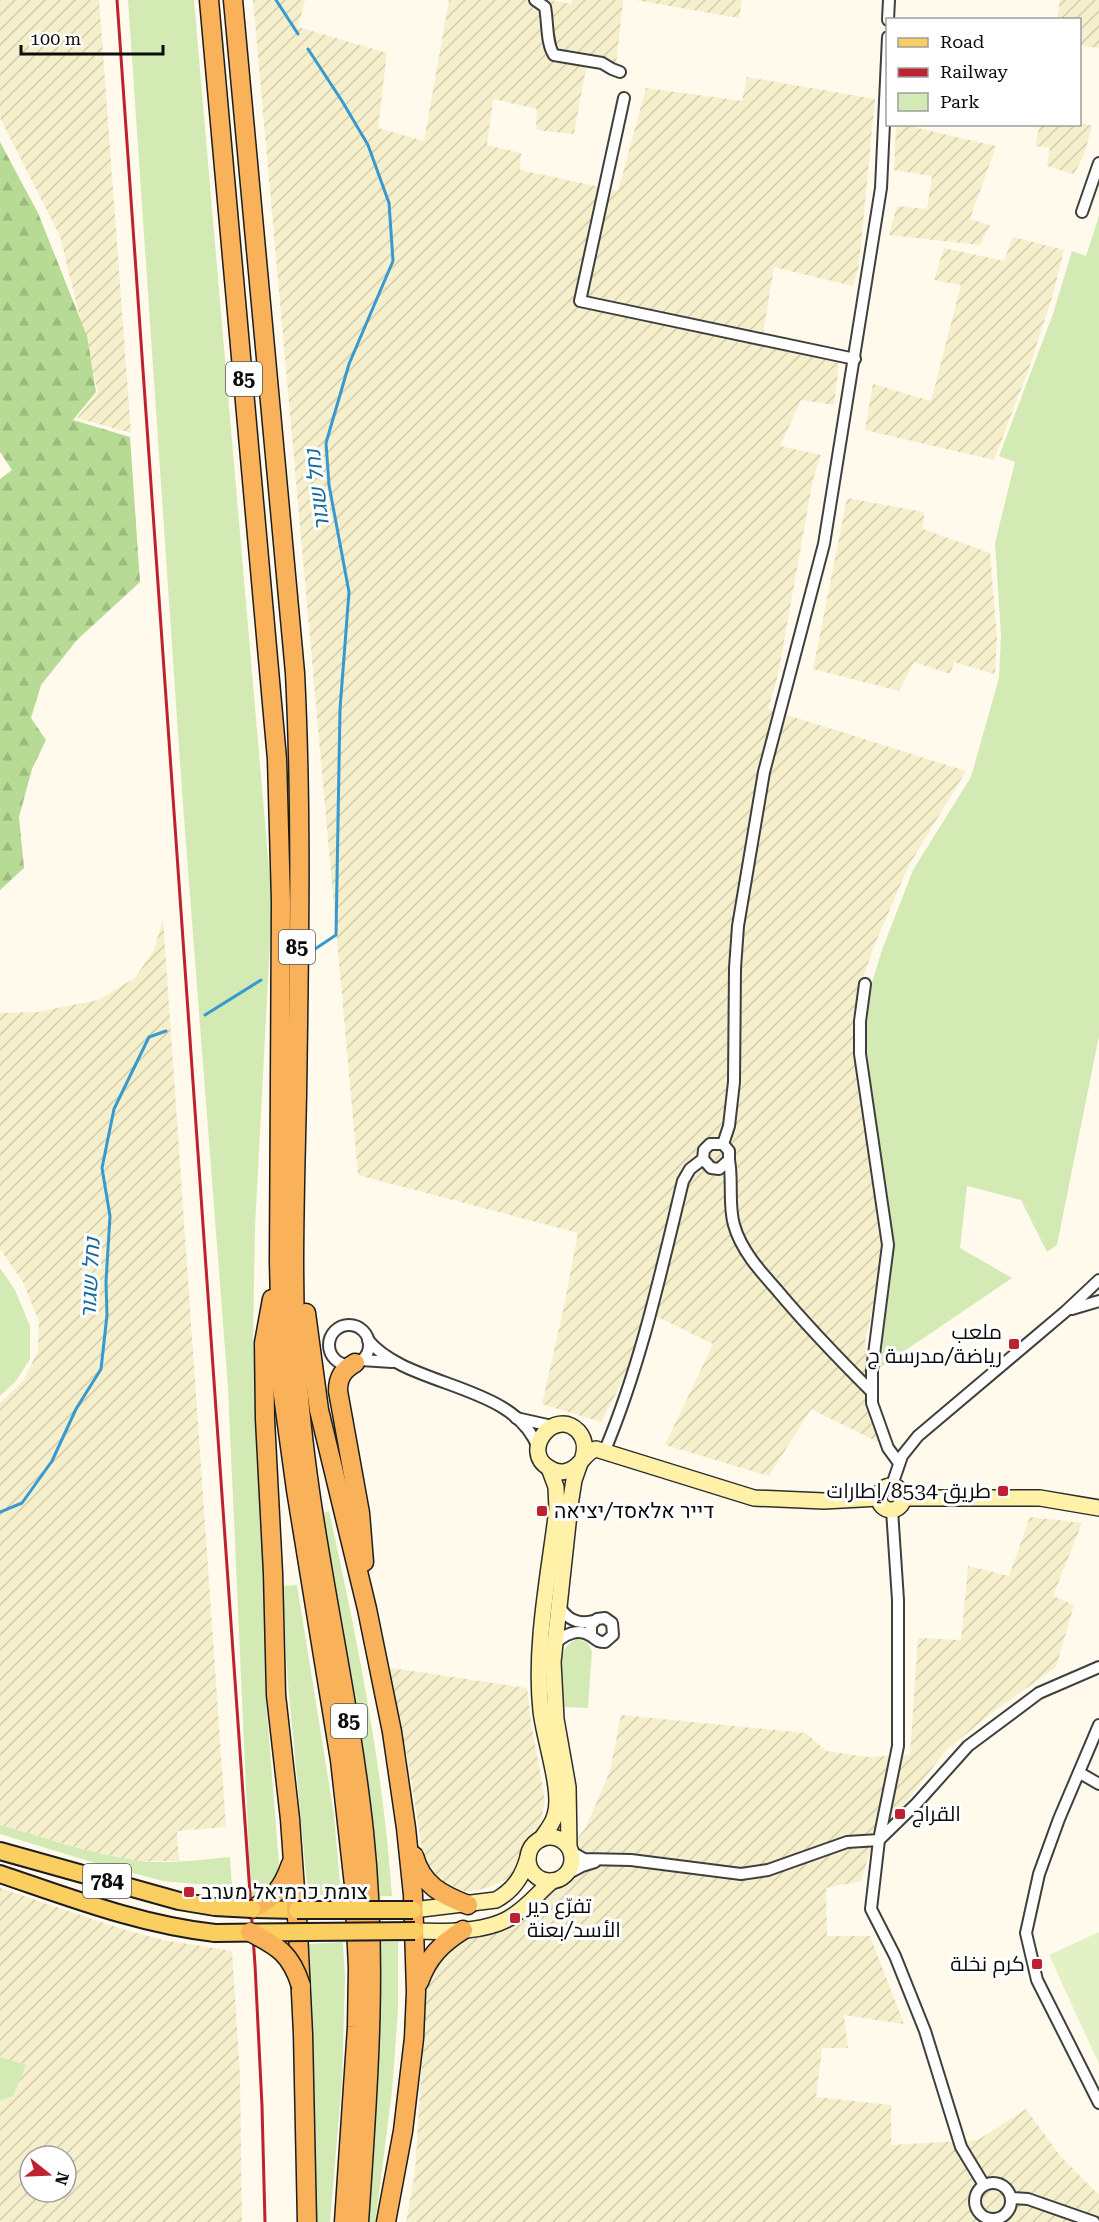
<svg xmlns="http://www.w3.org/2000/svg" width="1099" height="2222" font-family="'Roboto Serif',Cairo,Heebo,serif">
	<defs>
		<pattern id="farmland-furrows" width="10" height="10" patternUnits="userSpaceOnUse" patternTransform="scale(1.5)"><rect width="10" height="10" fill="#f5efcc"/><path d="M-1 1l2-2M0 10L10 0M9 11l2-2" fill="none" stroke="#d1ccae"/></pattern>
		<pattern id="forest-firs" width="22" height="20" patternUnits="userSpaceOnUse" patternTransform="scale(1.5)"><rect width="22" height="20" fill="#b7db94"/><path d="M5 1l3.5 6h-7zM16 11l3.5 6h-7z" fill="#9cbb7e"/></pattern>
	</defs>
	<rect width="100%" height="100%" fill="#fffaec"/>
	<!-- farmland -->
	<g fill="url(#farmland-furrows)" fill-rule="evenodd">
		<path d="M0,0H99L131,433L77,418L98,392L60,236L0,118Z"/>
		<path d="M253,0H305L298,27L387,53L378,128L424,141L449,0H550L571,4L572,0H623L616,65L587,62L574,134L536,130L537,109L493,99L487,145L521,153L520,170L618,191L646,88L742,101L747,77L875,99L859,265L853,286L774,267L761,346L839,363L834,405L801,400L780,446L821,455L813,479L778,675L768,709L966,771L909,865L874,946L860,987L883,1230L873,1308L865,1342L869,1373L882,1444L811,1409L769,1476L665,1445L713,1344L656,1316L601,1422L542,1404L563,1311L578,1233L358,1175Z"/>
		<path d="M635,0H742L739,18Z"/>
		<path d="M1060,0H1099V48L1080,46V20L1057,19Z"/>
		<path d="M1080,122L1092,126L1084,155L1074,174L1047,166L1050,148L1035,146L1040,125L1080,124Z"/>
		<path d="M896,125H917V128L996,146L970,219L990,225L980,245L889,235L897,206L927,209L932,176L894,170Z"/>
		<path d="M1013,237L1064,250L1053,294L1029,368L994,460L865,430L873,384L931,401L961,285L934,280L944,248L1004,261Z"/>
		<path d="M847,498L924,512L923,529L990,553L997,638L995,674L954,662L950,674L914,662L899,691L813,669Z"/>
		<path d="M163,919L226,1827L177,1831L179,1861H136L97,1853L0,1825V1403L23,1381L38,1351L39,1322L23,1282L0,1249V1013L37,1012L98,1000L135,978L154,950Z"/>
		<path d="M1030,1517L1082,1523L1053,1596L1074,1605L1056,1667L997,1709L946,1750L871,1848L861,1881L826,1888L827,1936H870L904,2024L844,2015L848,2048H822L816,2097L891,2105V2145L978,2140L1026,2109L1061,2157L1099,2195V2222H406L415,2173L427,1982L436,1963L451,1946L567,1875L571,1867L574,1843L586,1827L610,1771L621,1715L806,1733L826,1751L867,1757L910,1755L918,1638L961,1640L968,1566L1009,1576Z"/>
		<path d="M385,1667L527,1688L531,1722L545,1800L540,1826L536,1833L529,1837L522,1852L521,1865L505,1880L487,1888L466,1892L449,1887L435,1878L424,1861L407,1755Z"/>
		<path d="M0,1888L122,1929L163,1940L232,1951L240,2075L242,2222H0V2101L13,2096L26,2065L0,2057ZM30,2156H66V2192H30Z"/>
	</g>
	<!-- green -->
	<g fill="#d3eab5">
		<path d="M128,0H194L272,904L255,1227L253,1341L265,1535V1688L279,1864C276,1881 266,1892 251,1899L228,1388L182,792Z"/>
		<path d="M1099,216V1036L1057,1245L1047,1252L1021,1200L967,1186L960,1248L1012,1278L875,1371L886,1233L863,1052L868,995L882,950L913,870L971,777L999,678L1001,635L995,543L1015,462L999,456L1053,314L1072,251L1086,256Z"/>
		<path d="M0,1268L15,1290L30,1326V1359L16,1381L0,1396Z"/>
		<path d="M329,1511C357,1638 383,1766 392,1896H378L372,1826L318,1515Z"/>
		<path d="M297,1585L334,1815L341,1895H308L287,1673L283,1586Z"/>
		<path d="M577,1639L587,1642L592,1651L588,1708L564,1707C562,1685 551,1650 577,1639Z"/>
		<path d="M0,1825C44,1837 88,1853 133,1860C164,1865 198,1860 230,1857L232,1886H216L163,1881L95,1863L0,1834Z"/>
		<path d="M343,1942L345,1978L342,2081L330,2222H315L309,1944Z"/>
		<path d="M378,1942H398V2011L392,2091L377,2209L375,2222H366Z"/>
		<path d="M0,2057L26,2065L13,2096L0,2101Z"/>
	</g>
	<!-- forest -->
	<path fill="url(#forest-firs)" d="M0,142L38,213L87,336L96,392L73,420L130,437L140,582L77,640L41,685L31,718L46,740L32,769L19,817L24,868L0,890V479L12,470L0,452Z"/>
	<!-- pitch -->
	<path fill="#e4f1c7" d="M1099,1932V2064L1049,1955Z"/>
	<g fill="none" stroke-linecap="round" stroke-linejoin="round">
		<!-- stream -->
		<g stroke="#3699cf" stroke-width="3">
			<path d="M276,0L298,34"/>
			<path d="M308,49L342,101L368,145L389,203L393,261L349,364L326,443L329,485L349,592L340,709L336,935L315,949"/>
			<path d="M205,1015L261,980"/>
			<path d="M0,1512L22,1503L52,1461L76,1409L101,1369L107,1315L106,1282L110,1216L102,1168L114,1109L149,1037L166,1031"/>
		</g>
		<defs>
			<g id="minor">
				<path d="M535,0L545,7C548,22 546,43 554,55L602,63L612,69L620,72"/>
				<path d="M888,20L889,0"/>
				<path d="M624,98L580,301L855,359"/>
				<path d="M1082,212L1099,163"/>
				<path d="M865,984L860,1021V1054L888,1245L872,1370V1403L888,1448L899,1463"/>
				<path d="M723,1144L729,1126L734,1082L735,968L738,926L764,772L824,544L881,188L888,37"/>
				<path d="M729,1160C733,1181 728,1204 734,1225C741,1250 760,1271 777,1290C807,1326 839,1359 872,1392"/>
				<path d="M1072,1309L1099,1301"/>
				<circle cx="349" cy="1345" r="20"/>
				<path d="M368,1340C407,1388 515,1383 538,1448"/>
				<path d="M361,1360L392,1362"/>
				<path d="M516,1418L552,1426"/>
				<path d="M605,1450C641,1364 661,1272 683,1181L690,1169L703,1159L704,1150L710,1144H723L729,1151V1160L719,1169L711,1168L703,1159"/>
				<path d="M892,1485L902,1456L918,1436L1066,1311L1099,1280"/>
				<path d="M559,1606C567,1619 577,1625 593,1621"/>
				<path d="M554,1645C563,1635 578,1627 591,1636C597,1640 597,1642 605,1642L613,1635L612,1623L605,1618L597,1619L591,1625V1636"/>
				<path d="M1099,1725L1059,1819L1039,1874L1026,1933L1037,1980L1099,2103"/>
				<path d="M1080,1773L1099,1784"/>
				<path d="M570,1851L584,1859L631,1860L741,1874L768,1870L847,1842L879,1840L898,1746V1600L892,1510"/>
				<path d="M565,1875L582,1866L595,1862"/>
				<circle cx="993" cy="2201" r="18"/>
				<path d="M984,2185L961,2147L925,2031L895,1956L871,1909L879,1840L917,1803L968,1746L1039,1693L1099,1667"/>
				<path d="M1011,2198L1028,2199L1094,2222"/>
			</g>
			<g id="secondary">
				<path d="M583,1457C586,1447 585,1439 578,1431C554,1407 520,1451 549,1468C555,1472 561,1473 567,1471C581,1468 583,1453 596,1449L754,1498L824,1501L879,1498"/>
				<circle cx="891" cy="1498" r="12"/>
				<path d="M903,1498H1040L1099,1508"/>
				<circle cx="550" cy="1859" r="22"/>
				<path d="M541,1839C546,1832 553,1824 555,1815C563,1792 544,1739 541,1711C534,1646 549,1575 557,1509L556,1487L549,1468"/>
				<path d="M569,1847L568,1787L556,1719L553,1662L570,1505L574,1480L580,1463"/>
				<path d="M413,1910L496,1900C514,1890 523,1876 528,1857"/>
				<path d="M415,1931C444,1932 490,1933 514,1915C528,1906 539,1892 552,1881"/>
			</g>
			<g id="primary">
				<path d="M0,1851L179,1901L215,1907"/>
				<path d="M0,1874C71,1898 141,1925 215,1933"/>
				<path d="M252,1909L297,1910"/>
			</g>
			<g id="trunk">
				<path d="M209,0L277,759L281,901L279,1261L282,1388L296,1490L340,1760L354,1885L358,1968L357,2027L344,2222"/>
				<path d="M233,0L295,673C302,813 299,954 297,1095C295,1191 291,1288 298,1384C309,1534 348,1682 364,1832C378,1963 368,2091 359,2222"/>
				<path d="M272,1299L264,1343L265,1419L273,1573L276,1695L290,1819L298,1932L303,2034L307,2222"/>
				<path d="M306,1313L319,1410L367,1609L392,1732L406,1828L413,1895L416,1992L414,2038L403,2131L386,2222"/>
				<path d="M355,1363C343,1370 338,1377 338,1391L360,1513L364,1562"/>
				<path d="M414,1856C422,1885 442,1895 468,1905"/>
				<path d="M252,1909C275,1897 282,1889 291,1864"/>
				<path d="M419,1982C428,1957 441,1944 463,1930"/>
			</g>
		</defs>
		<!-- minor casing -->
		<use href="#minor" stroke="#3f3f3f" stroke-width="14"/>
		<!-- secondary casing -->
		<use href="#secondary" stroke="#2e2e2e" stroke-width="18"/>
		<!-- primary casing -->
		<use href="#primary" stroke="#1d1d1d" stroke-width="20"/>
		<!-- trunk casing -->
		<use href="#trunk" stroke="#1d1d1d" stroke-width="21"/>
		<!-- minor -->
		<use href="#minor" stroke="#fff" stroke-width="10"/>
		<!-- secondary -->
		<use href="#secondary" stroke="#fff1a7" stroke-width="15"/>
		<!-- primary -->
		<use href="#primary" stroke="#fbce60" stroke-width="16"/>
		<!-- trunk -->
		<use href="#trunk" stroke="#f9b259" stroke-width="18"/>
		<!-- rail -->
		<path stroke="#be2231" stroke-width="3" d="M117,0L255,1965L262,2106L265,2222"/>
		<defs>
			<g id="primary-bridge">
				<path d="M215,1907L252,1909"/>
				<path d="M297,1910H413"/>
				<path d="M215,1933L415,1931"/>
			</g>
			<path id="trunk-bridge" d="M250,1932C279,1947 291,1954 301,1986"/>
		</defs>
		<!-- primary-bridge casing -->
		<use href="#primary-bridge" stroke="#1d1d1d" stroke-width="20" stroke-linecap="butt"/>
		<!-- trunk-bridge casing -->
		<use href="#trunk-bridge" stroke="#1d1d1d" stroke-width="21" stroke-linecap="butt"/>
		<!-- primary-bridge -->
		<use href="#primary-bridge" stroke="#fbce60" stroke-width="16"/>
		<!-- trunk-bridge -->
		<use href="#trunk-bridge" stroke="#f9b259" stroke-width="18"/>
	</g>
	<!-- markers -->
	<g fill="#be2231" stroke="#fff" stroke-width="2">
		<rect x="1008" y="1338" width="12" height="12" rx="3"/>
		<rect x="997" y="1485" width="12" height="12" rx="3"/>
		<rect x="536" y="1505" width="12" height="12" rx="3"/>
		<rect x="894" y="1808" width="12" height="12" rx="3"/>
		<rect x="183" y="1886" width="12" height="12" rx="3"/>
		<rect x="509" y="1912" width="12" height="12" rx="3"/>
		<rect x="1031" y="1958" width="12" height="12" rx="3"/>
	</g>
	<g text-anchor="middle" dominant-baseline="central" stroke-width="6" stroke-linejoin="round" paint-order="stroke">
		<!-- shield labels -->
		<g fill="#fff" stroke="#555" stroke-width="1.5">
			<rect x="226" y="362" width="36" height="34" rx="4.5"/>
			<rect x="279" y="930" width="36" height="34" rx="4.5"/>
			<rect x="331" y="1704" width="36" height="34" rx="4.5"/>
			<rect x="83" y="1864" width="48" height="34" rx="4.5"/>
		</g>
		<g font-size="20" font-weight="bold" fill="#0c0c0c">
			<text x="244" y="379">85</text>
			<text x="297" y="947">85</text>
			<text x="349" y="1721">85</text>
			<text x="107" y="1881">784</text>
		</g>
		<!-- poi labels -->
		<g font-size="21" fill="#0c0c0c" stroke="#fff" text-anchor="start">
			<text x="1002" y="1332" text-anchor="end">ملعب<tspan x="1002" dy="24">رياضة/مدرسة ج</tspan></text>
			<text x="991" y="1491" text-anchor="end">طريق 8534/إطارات</text>
			<text x="554" y="1511">דייר אלאסד/יציאה</text>
			<text x="912" y="1814">القراج</text>
			<text x="201" y="1892">צומת כרמיאל מערב</text>
			<text x="527" y="1906">تفرّع دير<tspan x="527" dy="24">الأسد/بعنة</tspan></text>
			<text x="1025" y="1964" text-anchor="end">كرم نخلة</text>
		</g>
		<!-- water labels -->
		<g font-size="22" font-style="italic" fill="#146aa0" stroke="#fff">
			<text transform="translate(317 490) rotate(-97)">נחל שגור</text>
			<text transform="translate(90 1278) rotate(-87)">נחל שגור</text>
		</g>
	</g>
	<!-- legend -->
	<rect x="886" y="18" width="195" height="108" fill="#ffffff" stroke="#9e9e9e" stroke-width="1.5"/>
	<rect x="898" y="38" width="30" height="9" fill="#fbce60" stroke="#9e9e9e" stroke-width="1.5"/>
	<text x="940" y="48" font-size="18" fill="#0c0c0c">Road</text>
	<rect x="898" y="68" width="30" height="9" fill="#be2231" stroke="#9e9e9e" stroke-width="1.5"/>
	<text x="940" y="78" font-size="18" fill="#0c0c0c">Railway</text>
	<rect x="898" y="93" width="30" height="18" fill="#d3eab5" stroke="#9e9e9e" stroke-width="1.5"/>
	<text x="940" y="108" font-size="18" fill="#0c0c0c">Park</text>
	<!-- north arrow -->
	<g transform="translate(48 2174) rotate(108)"><circle r="28" fill="#ffffff" stroke="#9e9e9e" stroke-width="1.5"/>
	<path d="M0-4.5L10 22L0 15L-10 22Z" fill="#be2231"/>
	<text y="-9" font-size="16" font-weight="bold" text-anchor="middle" fill="#0c0c0c">N</text>
	</g>
	<!-- scale -->
	<path d="M21 45v9h142v-9" fill="none" stroke="#0c0c0c" stroke-width="3"/>
	<text x="30" y="45" font-size="18" fill="#0c0c0c" stroke="#ffffff" stroke-width="4.5" paint-order="stroke">100 m</text>
</svg>
